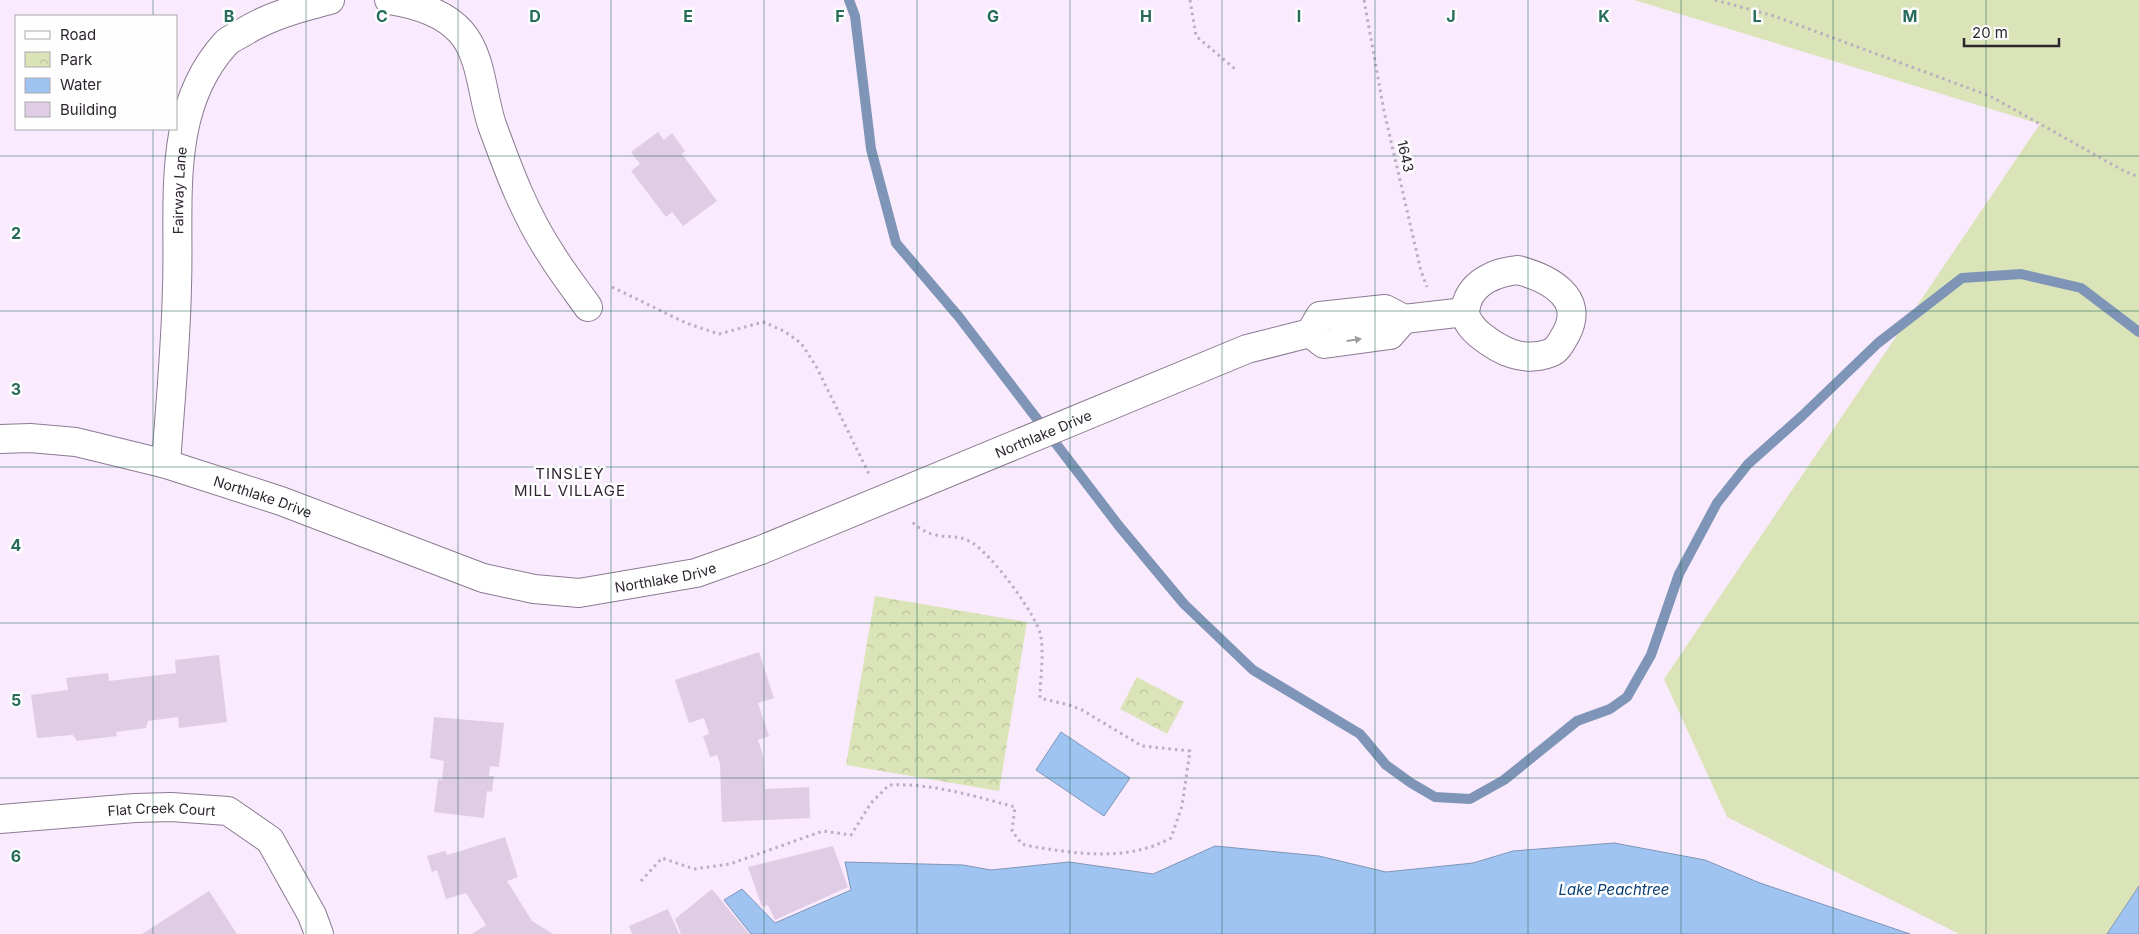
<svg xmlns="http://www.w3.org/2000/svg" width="2139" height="934" font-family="Inter,sans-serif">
	<defs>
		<pattern id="park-crowns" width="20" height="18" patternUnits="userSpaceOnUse" patternTransform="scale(1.25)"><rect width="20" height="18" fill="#dbe4b8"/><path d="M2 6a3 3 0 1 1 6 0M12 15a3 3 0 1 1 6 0" fill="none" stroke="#bcc39e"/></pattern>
	</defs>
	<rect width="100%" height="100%" fill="#faeafe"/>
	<!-- grass -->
	<path fill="#dbe4b8" d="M1634,0H2139V934H1959L1727,817L1664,679L2040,124Z"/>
	<!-- park -->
	<g fill="url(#park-crowns)">
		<path d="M875,596L1027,622L999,791L846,765Z"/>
		<path d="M1137,677L1184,702L1167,734L1120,709Z"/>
	</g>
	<!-- water -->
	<g fill="#a0c4f1" stroke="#7e95b7">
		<path d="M1061,732L1130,778L1104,816L1036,770Z"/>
		<path d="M1614,843L1705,860L1760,883L1910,934H751L724,900L742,889L775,923L851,890L845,862L963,865L991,870L1069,862L1153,874L1215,846L1319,856L1386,872L1473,863L1513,851Z"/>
		<path d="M2139,886V934H2107Z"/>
	</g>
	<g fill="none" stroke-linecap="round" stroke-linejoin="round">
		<!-- stream -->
		<path stroke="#7e95b7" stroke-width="10" d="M849,0L855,16L871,149L896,243L959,317L1119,526L1184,604L1253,670L1360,734L1386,765L1411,783L1435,797L1470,799L1504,780L1577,721L1610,709L1627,697L1651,655L1679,574L1717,503L1748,464L1802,416L1878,343L1962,278L2021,274L2081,288L2139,332"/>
	</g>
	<!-- building -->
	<g fill="#e0cde5">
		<path d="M658,132L664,140L672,133L685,151L682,154L717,201L683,226L672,212L666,217L631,171L640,164L631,152Z"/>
		<path d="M759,652L774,698L758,703L769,736L758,740L763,755L765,789L809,787L810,818L722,822L720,764L717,755L710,757L703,736L709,734L704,718L689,723L675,680Z"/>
		<path d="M219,655L227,722L179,728L178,717L148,721L146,728L116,732L117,736L77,741L73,735L37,738L31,695L68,690L66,678L108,673L109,681L176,673L175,660Z"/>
		<path d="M434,717L504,723L499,767L490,766L489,776H494L492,792L487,791L484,818L434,812L438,779L442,780L444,761L430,758Z"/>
		<path d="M505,837L518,877L507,881L532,921L553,934H472L486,925L466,893L446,899L437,870L432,872L427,856L445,851L447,855Z"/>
		<path d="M833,846L848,887L775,920L768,905L762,907L748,867Z"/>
		<path d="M712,889L749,934H681L675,919Z"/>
		<path d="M209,891L237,934H142Z"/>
		<path d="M668,909L679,934H632L629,926Z"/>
	</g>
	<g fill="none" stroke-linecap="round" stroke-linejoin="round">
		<defs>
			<g id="street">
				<path d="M389,0C415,4 443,12 461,32C482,56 482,96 492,125C508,169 525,215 551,254C562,272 576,290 588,307"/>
				<path d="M1518,270C1548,278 1586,297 1566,334C1562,341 1558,350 1550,353C1523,363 1500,351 1480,335C1473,329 1467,323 1465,313C1465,310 1466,306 1467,302C1474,281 1497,272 1518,270Z"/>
				<path d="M1404,319L1465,312"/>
				<path id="s1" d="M0,439L30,438L76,442L166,464L281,501L483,578L534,589L579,593L696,573L761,550L1247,349L1310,333L1320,316L1385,309L1404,319L1390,335L1324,344L1310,333"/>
				<path id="s2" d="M166,464C170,405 176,345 177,286C180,204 165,109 226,43C230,39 237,36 242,33C269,16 299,8 330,0"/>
				<path id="s3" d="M0,819L135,808L171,807L228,811L270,840L312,915L319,934"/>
			</g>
		</defs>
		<!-- street casing -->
		<use href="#street" stroke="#8c7b91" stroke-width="30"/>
		<!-- path -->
		<g stroke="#bbaebf" stroke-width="3" stroke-dasharray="2.5 4" stroke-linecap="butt">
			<path d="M1190,0L1196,36L1235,69"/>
			<path d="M1364,0L1384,111L1421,271L1427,287"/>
			<path d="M1715,0L1774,16L1990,96L2124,171L2139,177"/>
			<path d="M612,287L686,323L719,334L763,322L784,331L801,343L816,366L869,474"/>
			<path d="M641,881L662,858L694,869L730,864L823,831L851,835L871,803L889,785C932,783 974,796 1015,807L1012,831L1022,844L1030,846C1077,854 1127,862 1171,838L1182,806L1190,751L1142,746L1082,710L1069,705L1040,698C1040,679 1044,656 1041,637C1038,616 989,550 969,541C958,535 948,538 936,535C925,533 917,527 910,520"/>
		</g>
		<!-- street -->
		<use href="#street" stroke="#fff" stroke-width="28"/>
	</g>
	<!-- one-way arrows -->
	<defs><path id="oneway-solid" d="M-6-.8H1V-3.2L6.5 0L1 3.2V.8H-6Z" transform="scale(1.25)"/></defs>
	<use fill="#a09da1" href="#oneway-solid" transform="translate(1354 340) rotate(-8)"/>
	<!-- grid -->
	<path fill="none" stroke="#276b5c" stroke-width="1" stroke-opacity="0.55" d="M153,0V16M306,0V934M458,0V934M611,0V934M764,0V934M917,0V934M1070,0V934M1222,0V934M1375,0V934M1528,0V934M1681,0V934M1833,0V934M1986,0V934M153,129V934M0,156H2139M0,311H2139M0,467H2139M0,623H2139M0,778H2139"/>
	<g text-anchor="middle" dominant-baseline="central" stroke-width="5" stroke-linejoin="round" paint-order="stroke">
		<!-- street labels -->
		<g font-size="14" fill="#2d262f" stroke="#fefefe">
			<text transform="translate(1406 156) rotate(77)">1643</text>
			<text stroke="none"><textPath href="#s2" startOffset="274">Fairway Lane</textPath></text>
			<text stroke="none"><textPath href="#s1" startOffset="1096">Northlake Drive</textPath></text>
			<text stroke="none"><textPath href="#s1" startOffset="271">Northlake Drive</textPath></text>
			<text stroke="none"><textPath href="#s1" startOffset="691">Northlake Drive</textPath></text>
			<text stroke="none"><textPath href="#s3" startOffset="162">Flat Creek Court</textPath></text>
		</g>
		<!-- neighbourhood labels -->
		<g font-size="15" letter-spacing="1" fill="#332436" stroke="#fefefe">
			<text x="570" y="473">TINSLEY<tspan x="570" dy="17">MILL VILLAGE</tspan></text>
		</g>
		<!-- water labels -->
		<g font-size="15" font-style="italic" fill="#0b3e74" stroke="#fefefe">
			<text x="1614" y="889">Lake Peachtree</text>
		</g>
	</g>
	<g font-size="16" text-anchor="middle" font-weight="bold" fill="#276b5c" stroke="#fefefe" stroke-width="5" stroke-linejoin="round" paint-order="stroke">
		<text x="229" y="22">B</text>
		<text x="382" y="22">C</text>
		<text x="535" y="22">D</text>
		<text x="688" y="22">E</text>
		<text x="840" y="22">F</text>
		<text x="993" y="22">G</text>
		<text x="1146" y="22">H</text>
		<text x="1299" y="22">I</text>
		<text x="1451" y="22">J</text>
		<text x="1604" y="22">K</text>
		<text x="1757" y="22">L</text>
		<text x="1910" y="22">M</text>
		<text x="16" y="239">2</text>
		<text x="16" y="395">3</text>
		<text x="16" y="551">4</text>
		<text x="16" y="706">5</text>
		<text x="16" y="862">6</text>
	</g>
	<!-- legend -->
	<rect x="15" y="15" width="162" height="115" fill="#fefefe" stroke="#aaa8ab"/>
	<rect x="25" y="31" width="25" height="8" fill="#ffffff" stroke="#aaa8ab"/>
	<text x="60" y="40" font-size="15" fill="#2d262f">Road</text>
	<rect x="25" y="52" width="25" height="15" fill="url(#park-crowns)" stroke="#aaa8ab"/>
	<text x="60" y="65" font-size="15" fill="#2d262f">Park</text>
	<rect x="25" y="78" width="25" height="15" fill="#a0c4f1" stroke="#aaa8ab"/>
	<text x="60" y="90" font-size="15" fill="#2d262f">Water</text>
	<rect x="25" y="102" width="25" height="15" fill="#e0cde5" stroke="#aaa8ab"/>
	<text x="60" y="115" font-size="15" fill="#2d262f">Building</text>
	<!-- scale -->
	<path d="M1964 38v8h95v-8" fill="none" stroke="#2d262f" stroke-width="2.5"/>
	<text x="1972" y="38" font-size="15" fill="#2d262f" stroke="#fefefe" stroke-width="4" paint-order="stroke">20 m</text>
</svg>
